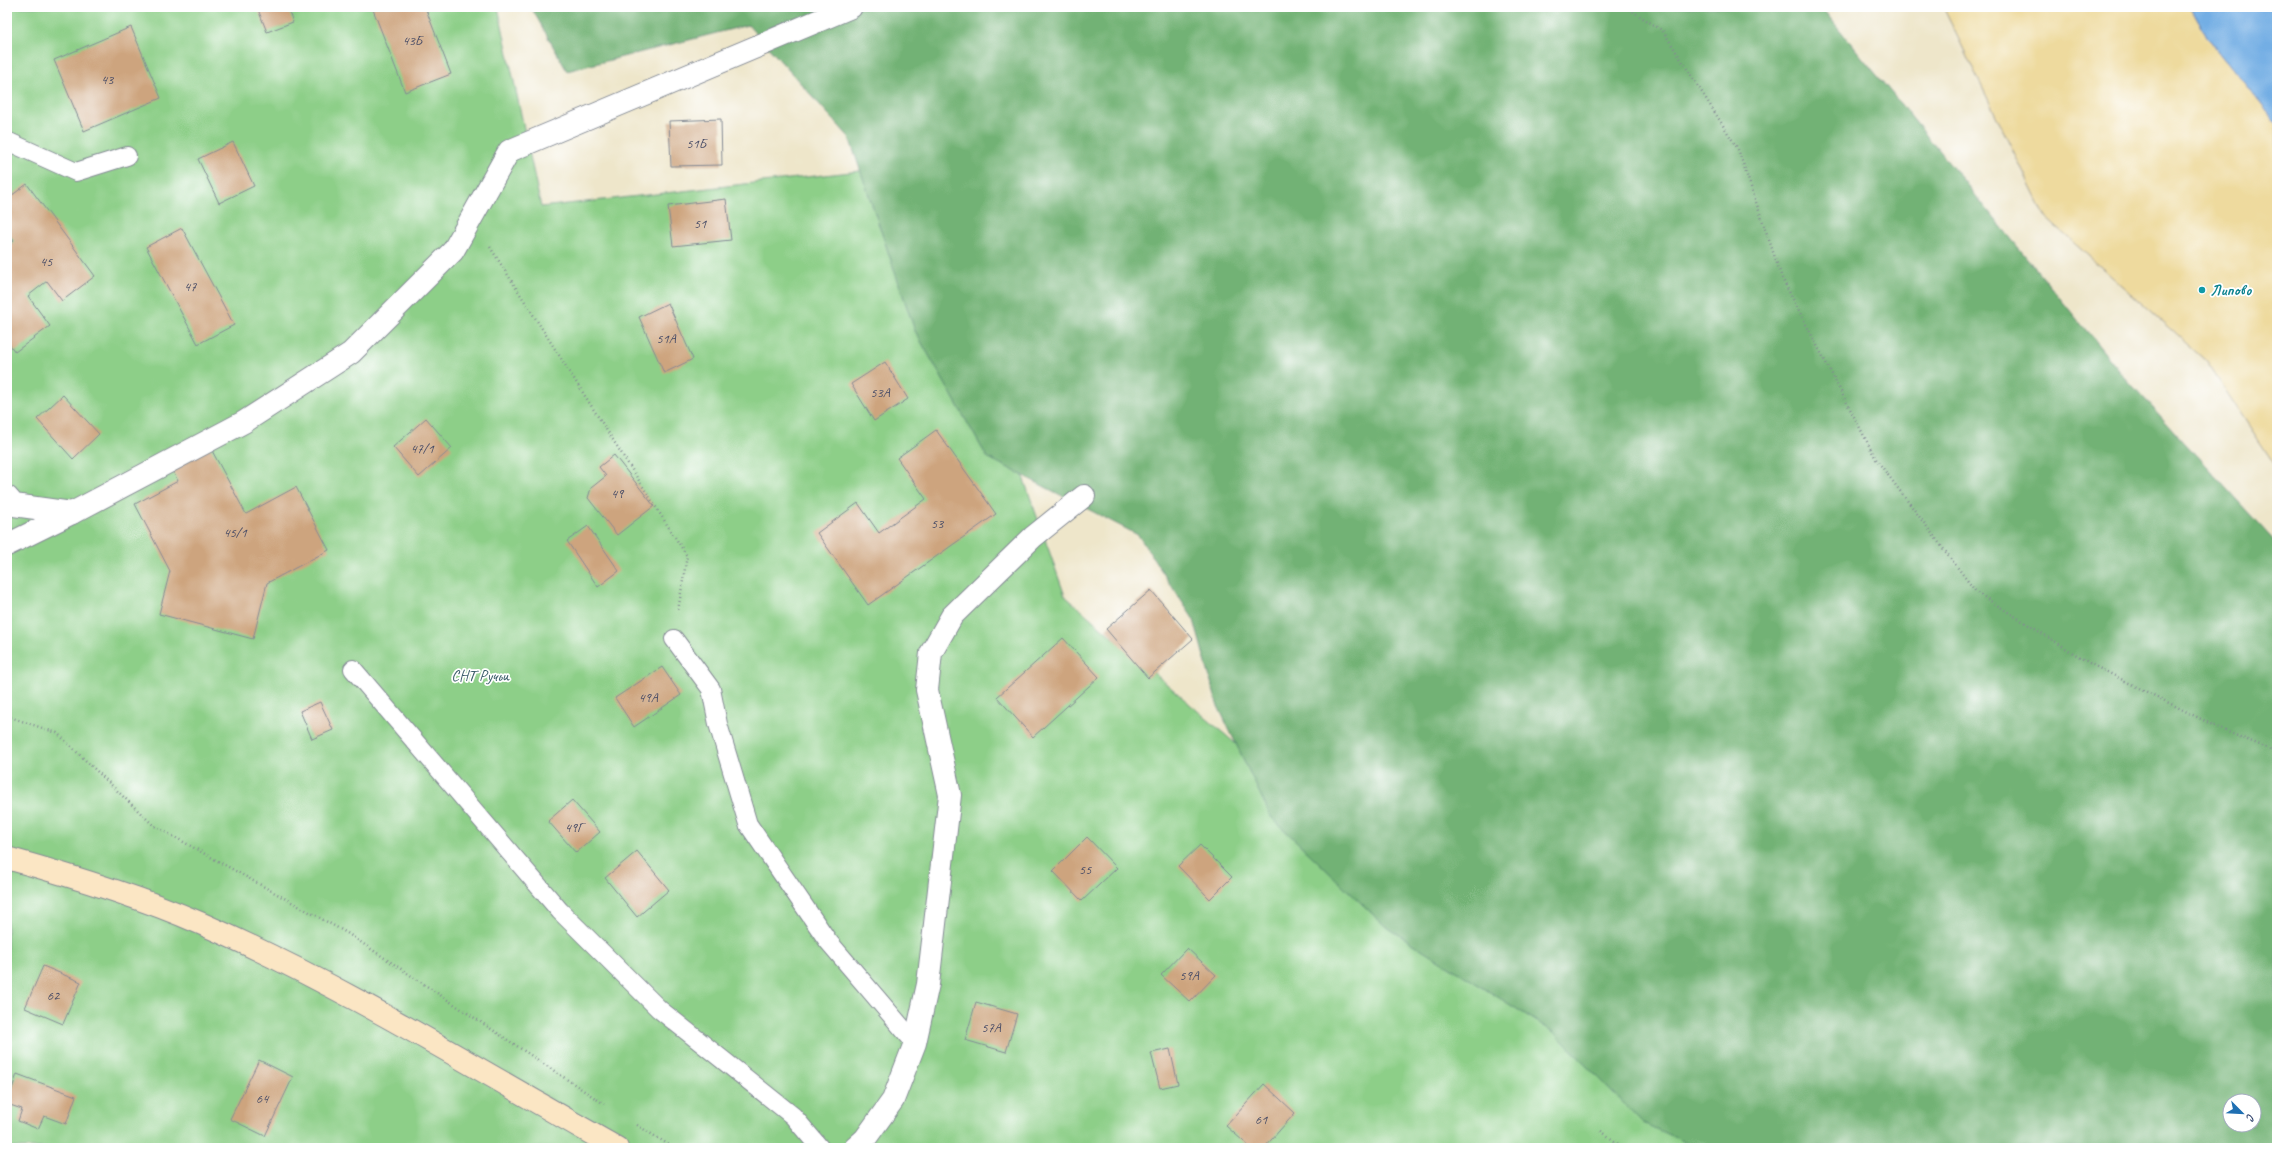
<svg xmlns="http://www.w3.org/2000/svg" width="2284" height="1155" font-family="Caveat,sans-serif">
	<rect width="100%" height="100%" fill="#fff"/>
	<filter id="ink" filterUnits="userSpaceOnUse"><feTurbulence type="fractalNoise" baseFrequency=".025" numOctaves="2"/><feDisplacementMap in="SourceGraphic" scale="8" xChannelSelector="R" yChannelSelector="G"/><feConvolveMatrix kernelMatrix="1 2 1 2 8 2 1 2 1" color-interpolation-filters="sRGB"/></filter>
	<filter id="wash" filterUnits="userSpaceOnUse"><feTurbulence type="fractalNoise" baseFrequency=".012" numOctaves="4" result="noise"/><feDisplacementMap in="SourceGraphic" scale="16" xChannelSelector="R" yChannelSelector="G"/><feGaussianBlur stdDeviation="0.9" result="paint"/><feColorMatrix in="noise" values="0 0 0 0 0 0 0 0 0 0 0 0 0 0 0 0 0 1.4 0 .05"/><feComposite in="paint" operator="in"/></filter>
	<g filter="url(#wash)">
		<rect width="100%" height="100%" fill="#eee6ca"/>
		<!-- green -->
		<path fill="#8dcf88" stroke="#547f73" d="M7,7H498L541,207L913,165L1065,596L1333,828L1762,1148H7Z"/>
		<!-- forest -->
		<path fill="#72b274" stroke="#467069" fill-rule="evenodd" d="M531,7H1821L2122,374L2277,544V1148H1697L1643,1123L1555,1033L1385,926L1271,817L1217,704L1194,620L1138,535L987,457L915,331L849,137L748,25L567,71ZM2230,1101H2254V1125H2230Z"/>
		<!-- sand -->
		<path fill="#eeda9e" stroke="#84847e" d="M1943,7H2191L2208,38L2277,124V468L2206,361L2046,218Z"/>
		<!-- water -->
		<path fill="#73aee4" stroke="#476ea1" d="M2191,7H2277V124L2208,38Z"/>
		<g id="blocks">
			<!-- building -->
			<g fill="#cda47e">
				<path d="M257,7H287L293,22L267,32Z"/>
				<path d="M372,7H425L451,74L405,92Z"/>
				<path d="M131,27L161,98L84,131L54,60Z"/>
				<path d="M721,119L722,165L671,166L669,121Z"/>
				<path d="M233,142L254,186L219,203L198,159Z"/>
				<path d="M27,184L95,276L62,301L47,281L28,296L50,326L15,352L7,341V247L14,241L7,231V199Z"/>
				<path d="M726,199L731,240L673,246L668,206Z"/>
				<path d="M182,228L234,325L198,344L146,247Z"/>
				<path d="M668,303L693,359L664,373L639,317Z"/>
				<path d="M885,362L908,399L874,421L851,384Z"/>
				<path d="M63,395L99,434L73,459L37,419Z"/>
				<path d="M426,418L452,448L419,477L393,447Z"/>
				<path d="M936,430L996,514L868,605L817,533L858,503L879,533L926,499L897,458Z"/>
				<path d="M210,447L246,514L296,487L329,550L267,583L253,639L159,614L170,571L135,504L178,481L171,468Z"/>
				<path d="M614,455L654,506L617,535L588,498L591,488L606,476L599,467Z"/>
				<path d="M588,526L619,571L598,587L567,541Z"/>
				<path d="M1151,590L1193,639L1148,678L1106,629Z"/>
				<path d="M1063,638L1099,677L1033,737L997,697Z"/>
				<path d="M662,667L681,695L634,727L615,698Z"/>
				<path d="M320,702L333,730L312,739L300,711Z"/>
				<path d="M572,800L600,832L576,853L548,821Z"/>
				<path d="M1087,837L1117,868L1082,901L1053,871Z"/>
				<path d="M1200,845L1232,877L1210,899L1178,866Z"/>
				<path d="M637,851L669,890L637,917L605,878Z"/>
				<path d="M1187,948L1216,975L1190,1002L1161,975Z"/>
				<path d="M43,966L81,982L63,1024L25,1008Z"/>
				<path d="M976,1002L1017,1014L1006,1052L965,1040Z"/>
				<path d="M1170,1049L1178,1084L1160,1088L1151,1053Z"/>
				<path d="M259,1060L293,1077L265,1136L230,1119Z"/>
				<path d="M17,1074L76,1096L66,1124L44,1116L38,1129L18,1121L22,1109L7,1104Z"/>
				<path d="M1264,1084L1295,1113L1264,1148H1251L1226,1126Z"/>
			</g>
		</g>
	</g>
	<g filter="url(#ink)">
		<use href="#blocks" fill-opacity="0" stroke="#848a94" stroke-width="1"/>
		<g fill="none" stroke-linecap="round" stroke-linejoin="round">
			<defs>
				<g id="lane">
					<path d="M7,141L76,172L127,156"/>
					<path d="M674,639L711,689L718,724L748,824L828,941L915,1043"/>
					<path d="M353,669L560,911L659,1009L793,1116L820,1148"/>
				</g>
				<g id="street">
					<path d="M7,497L14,505L72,513"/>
					<path d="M7,545L72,513L244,422L351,353L453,251L509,151L851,7"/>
					<path d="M855,1148L865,1139L893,1100L915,1043L928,984L950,795L927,690L931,653L952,616L1033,537L1084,496"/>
				</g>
				<path id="secondary" d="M7,858C72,876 138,896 200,923C345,986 480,1071 617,1148"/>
			</defs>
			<!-- lane casing -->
			<use href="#lane" stroke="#848a94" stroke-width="20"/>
			<!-- street casing -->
			<use href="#street" stroke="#848a94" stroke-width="24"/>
			<!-- secondary casing -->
			<use href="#secondary" stroke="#848a94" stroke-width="24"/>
			<!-- path -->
			<g stroke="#848a94" stroke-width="2.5" stroke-dasharray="1 3" stroke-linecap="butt">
				<path d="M1626,7L1663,31L1738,149L1782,278L1876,459L1976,592L2091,664L2223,730L2277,752"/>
				<path d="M490,247L687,556L678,611"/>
				<path d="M7,716L57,733L153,825L347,933L604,1104"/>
				<path d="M637,1125L674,1148"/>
				<path d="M1601,1131L1624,1148"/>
			</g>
			<!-- lane -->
			<use href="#lane" stroke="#fff" stroke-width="18"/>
			<!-- street -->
			<use href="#street" stroke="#fff" stroke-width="22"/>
			<!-- secondary -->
			<use href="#secondary" stroke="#fbe6c4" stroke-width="22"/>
		</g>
	</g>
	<!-- markers -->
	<circle fill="#0f9aa8" stroke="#fff" stroke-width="1.5" cx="2202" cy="290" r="4"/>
	<g text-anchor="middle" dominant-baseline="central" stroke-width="3.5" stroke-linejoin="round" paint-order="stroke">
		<!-- number labels -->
		<g font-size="14" fill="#484c66">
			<text x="412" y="40">43Б</text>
			<text x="107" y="79">43</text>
			<text x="696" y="143">51Б</text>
			<text x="700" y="223">51</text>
			<text x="46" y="261">45</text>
			<text x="190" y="286">47</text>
			<text x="666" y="338">51А</text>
			<text x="880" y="392">53А</text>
			<text x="422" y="448">47/1</text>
			<text x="617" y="493">49</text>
			<text x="937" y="523">53</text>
			<text x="235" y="532">45/1</text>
			<text x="648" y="697">49А</text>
			<text x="574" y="827">49Г</text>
			<text x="1085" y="869">55</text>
			<text x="1189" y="975">59А</text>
			<text x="53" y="995">62</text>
			<text x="991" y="1027">57А</text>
			<text x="262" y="1098">64</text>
			<text x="1261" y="1119">61</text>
		</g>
		<!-- culture labels -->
		<g font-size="16" font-weight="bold" fill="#0d838f" stroke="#fff" text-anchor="start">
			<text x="2210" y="290">Липово</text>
		</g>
		<!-- park labels -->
		<g font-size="16" fill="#3d5f6b" stroke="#fff">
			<text x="480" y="676">СНТ Ручьи</text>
		</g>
	</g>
	<!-- margin -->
	<rect width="2284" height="1155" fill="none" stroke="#fff" stroke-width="24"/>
	<!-- north arrow -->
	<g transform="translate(2242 1113) rotate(114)"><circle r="19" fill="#ffffff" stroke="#a4acbf"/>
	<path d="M0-3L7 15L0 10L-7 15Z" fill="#1f6fb2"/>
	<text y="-6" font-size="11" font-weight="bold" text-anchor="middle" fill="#1b2f5e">С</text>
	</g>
</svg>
